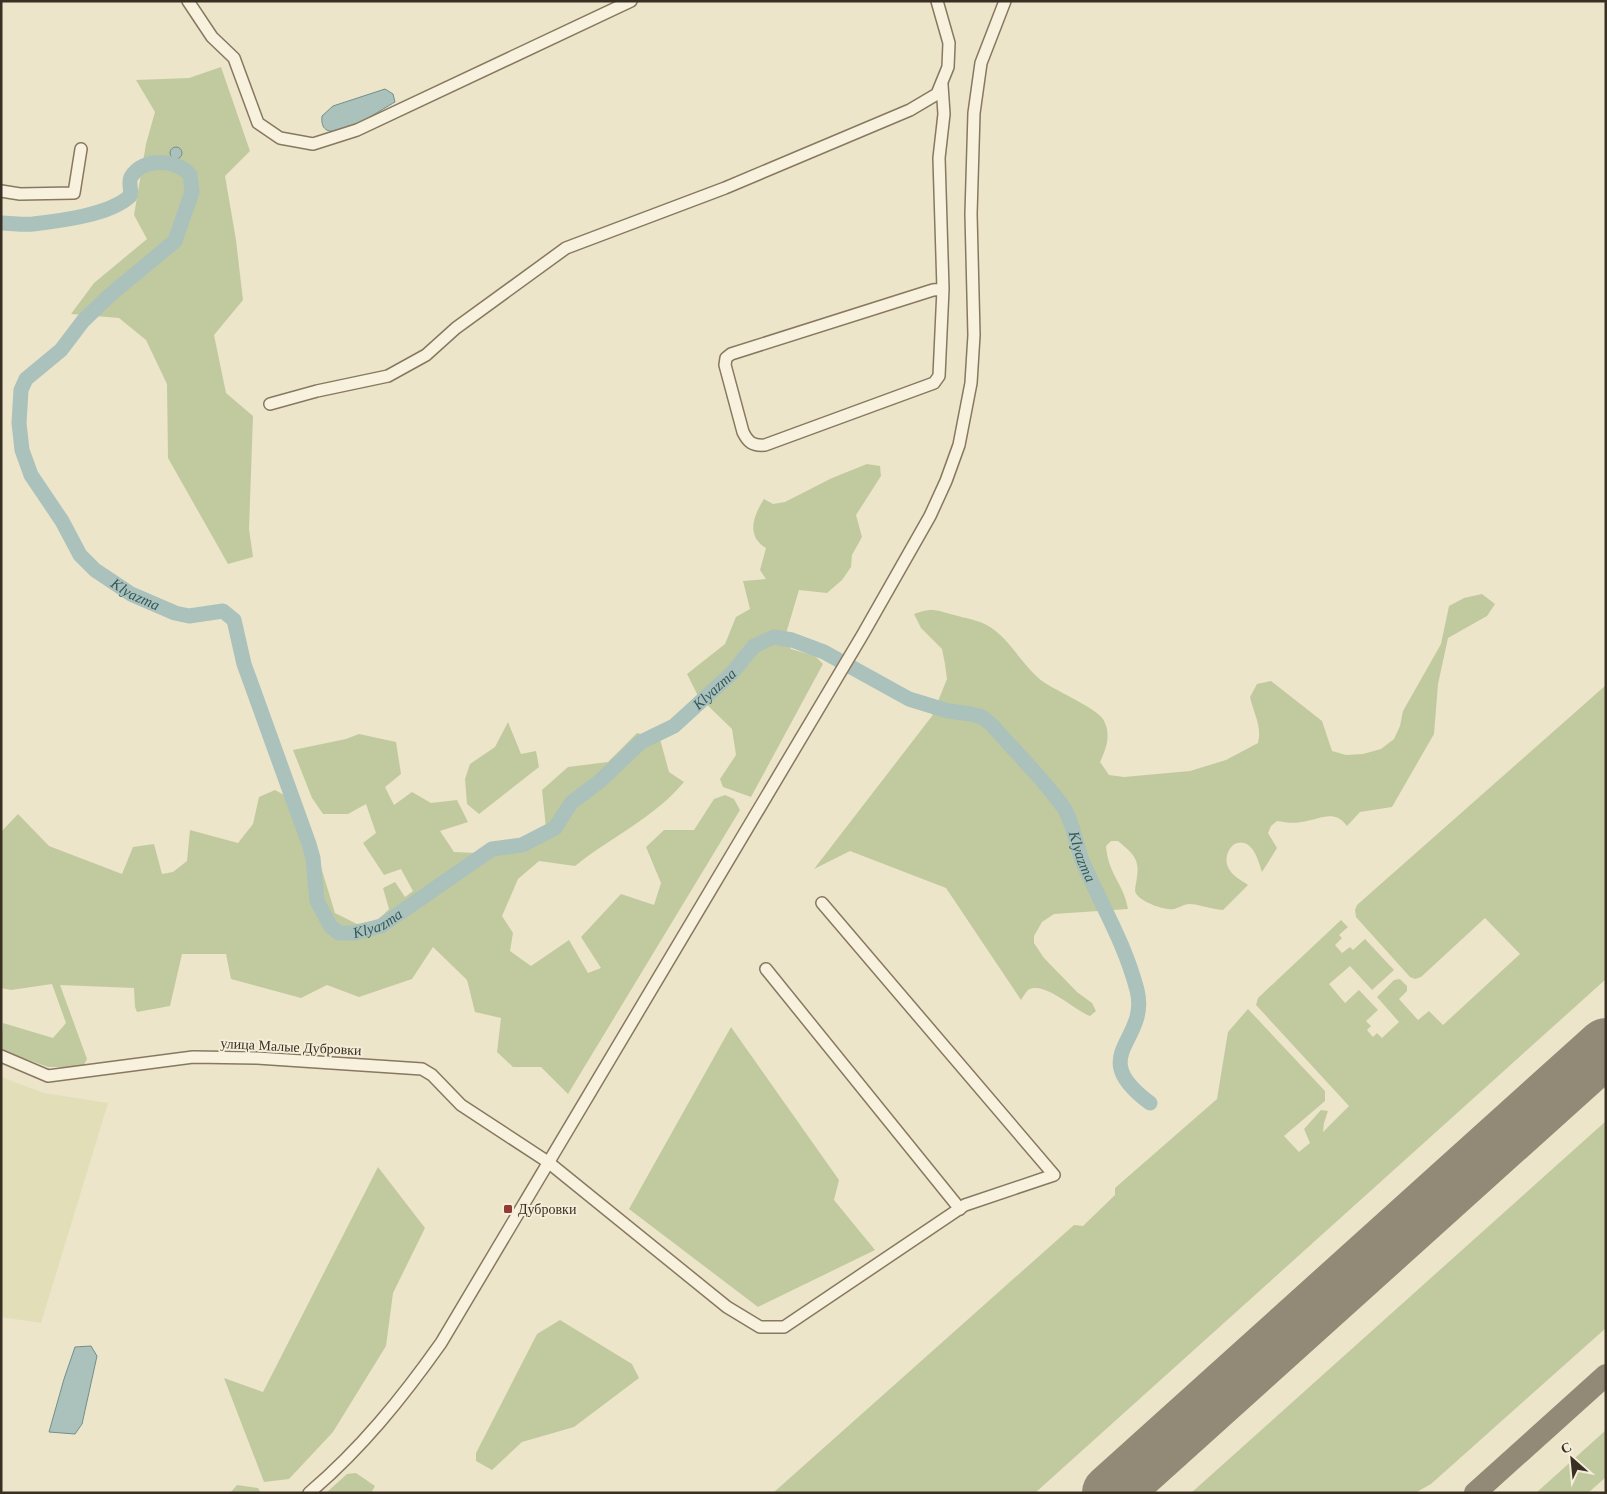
<svg xmlns="http://www.w3.org/2000/svg" width="1607" height="1494" font-family="'Times New Roman',serif">
	<rect width="100%" height="100%" fill="#ece5ca"/>
	<!-- farmland -->
	<path fill="#e1deb8" d="M1,1077L44,1093L108,1103L41,1323L1,1317Z"/>
	<!-- green -->
	<g fill="#c1ca9e">
		<path d="M221,67L250,151L225,176L236,240L243,300L214,335L226,393L253,416L249,529L253,557L228,564L168,458L167,384L146,340L119,318L71,314L94,283L147,239L134,215L146,144L155,112L136,80L189,78Z"/>
		<path d="M867,464L880,466L881,476L856,515L862,537L852,555L851,567L842,580L827,593L799,590L785,637L791,649L815,656L823,664L751,797L723,787L720,779L736,755L732,729L698,696L687,674L725,644L736,617L750,609L743,581L766,579L760,570L766,548C746,536 753,516 764,499L773,504L785,502L832,478Z"/>
		<path d="M1482,594L1495,604L1487,616L1448,638L1438,684L1434,734L1392,807L1360,812L1347,826C1334,808 1319,820 1301,822C1293,824 1285,822 1277,821L1271,826L1268,833L1277,848L1262,872C1259,863 1255,846 1244,843C1231,839 1223,857 1228,867C1231,875 1241,880 1248,885L1223,910C1211,909 1198,904 1189,904C1184,904 1179,908 1174,909C1165,911 1137,901 1135,891C1135,886 1137,880 1137,876C1140,858 1131,852 1118,841H1111L1106,846C1108,874 1124,884 1128,909L1054,914L1042,922L1034,936V943L1044,958L1077,992L1092,1003L1096,1011L1090,1016C1075,1011 1044,980 1028,990C1026,992 1023,997 1021,1000L946,888L850,851L814,869L932,716L947,679L945,664L942,649L921,628L914,614C932,607 936,610 954,615C965,618 979,620 990,627C1012,641 1023,668 1045,683C1057,691 1097,709 1103,719C1112,734 1106,749 1100,762L1109,775L1124,777L1190,771L1226,760L1258,743C1262,725 1254,715 1250,697L1257,684L1271,681L1322,721L1332,751L1346,755L1363,754L1381,749L1394,739L1400,726L1403,711L1441,644L1449,606L1464,598Z"/>
		<path d="M1606,685V979L1035,1493H773L1074,1225L1083,1226L1115,1195V1188L1217,1099L1228,1032L1248,1009L1325,1091V1101L1284,1136L1299,1152L1310,1143L1304,1129L1321,1110L1328,1111L1324,1123L1323,1132L1349,1106L1256,1005L1258,998L1341,920L1348,927L1339,935L1342,938L1335,945L1342,953L1350,947L1353,950L1365,939L1394,970L1372,990L1350,966L1329,984L1345,1003L1359,990L1378,1010L1366,1021L1371,1026L1367,1030L1373,1037L1377,1033L1382,1038L1399,1022L1377,997L1394,980L1400,979L1407,986V991L1399,999L1418,1020L1429,1011L1443,1025L1520,954L1485,918L1421,977L1415,979L1410,977L1356,917L1355,910L1357,905Z"/>
		<path d="M508,722L521,754L536,751L539,767L479,814L467,804L465,779L470,764L495,747Z"/>
		<path d="M637,733L660,739L669,772L684,782C654,818 611,837 575,866L539,861L518,879L502,916L513,933L510,951L531,966L569,940L588,973L601,968L581,937L621,894L654,905L661,883L646,847L664,830H694L714,799L725,795L734,799L740,810L568,1094L541,1067H513L497,1052L501,1018L475,1012L467,980L433,947L412,979L359,997L327,985L301,998L231,979L226,954H182L170,1006L137,1012L135,1007L134,988L60,985L87,1059L83,1067H48L1,1050L3,1023L53,1038L66,1023L52,984L11,990L1,988V832L18,814L49,846L122,874L133,847L154,844L162,874L173,872L187,861L190,830L238,843L253,824L259,797L275,790L302,805L335,913L357,924L378,920L389,909L383,888L395,882L405,897L413,891L401,869L384,875L363,843L376,833L366,804L348,814H323L312,798L293,750L346,739L359,734L396,742L401,774L385,787L394,805L412,792L431,803L457,800L468,822L440,831L454,852L502,854L546,828L542,790L568,767L608,762Z"/>
		<path d="M731,1027L839,1180L834,1200L875,1250L758,1307L629,1209Z"/>
		<path d="M1606,1121V1328L1431,1484L1415,1493H1191Z"/>
		<path d="M378,1167L425,1228L393,1293L386,1346L333,1432L289,1479L264,1482L224,1378L263,1392Z"/>
		<path d="M560,1320L632,1364L639,1378L574,1427L522,1442L492,1470L476,1461V1453L537,1334Z"/>
		<path d="M1606,1430V1477L1588,1493H1536Z"/>
		<path d="M356,1473L375,1486L371,1493H326L347,1474Z"/>
		<path d="M237,1485L258,1488L261,1493H230Z"/>
	</g>
	<!-- water -->
	<g fill="#aac1bc" stroke="#718f8a">
		<path d="M385,89L393,94L395,102C380,110 318,154 322,116L333,106Z"/>
		<circle cx="176" cy="153" r="6"/>
		<path d="M91,1346L97,1356L82,1424L75,1434L49,1432L64,1379L75,1347Z"/>
	</g>
	<g fill="none" stroke-linecap="round" stroke-linejoin="round">
		<!-- river -->
		<path stroke="#aac1bc" stroke-width="15" id="s1" d="M1,223C12,223 22,225 33,224C59,221 110,215 130,196C132,190 128,183 131,177C143,157 176,159 190,175L192,192L175,241L110,295L83,321L61,350L26,379L21,390L19,423L22,450L31,475L62,521L80,555L95,570L131,594L175,613L189,616L223,611L234,620L244,664L309,844L313,858L317,901L331,927L339,933H355L381,926L492,849L522,845L555,828L571,803L600,781L641,742L674,726L732,673L754,646L774,637L792,640L824,652L909,699L948,711L971,714L982,717L992,725C1015,752 1043,778 1064,808C1074,824 1076,847 1084,865C1103,908 1125,944 1137,990C1150,1042 1084,1054 1150,1103"/>
		<!-- taxiway -->
		<path stroke="#928a76" stroke-width="22" d="M1475,1493L1606,1375"/>
		<!-- runway -->
		<path stroke="#928a76" stroke-width="58" d="M1111,1493L1606,1047"/>
		<defs>
			<g id="minor">
				<path d="M188,1L212,37L234,58L258,123L280,138L313,144L357,130L631,1"/>
				<path d="M942,85L944,114L939,158L943,289L939,376L934,383L765,445C752,446 748,442 743,432L725,365L726,358L731,354L933,290L943,289"/>
				<path d="M1,191L20,194L74,193L81,149"/>
				<path d="M270,404L317,391L388,376L426,355L456,328L566,248L725,188L910,110L937,94L948,67L949,43L937,1"/>
				<path d="M766,969L960,1209"/>
				<path d="M1,1056L48,1076L193,1057L257,1058L422,1069L432,1075L461,1105L548,1162L727,1307L760,1327H784L965,1205L1054,1175L822,903"/>
				<path d="M309,1493C361,1449 402,1398 441,1343L863,634L930,516L946,481L959,445L971,383L974,335L971,214L974,113L981,63L1005,1"/>
			</g>
		</defs>
		<!-- minor casing -->
		<use href="#minor" stroke="#887860" stroke-width="14"/>
		<!-- minor -->
		<use href="#minor" stroke="#f7f1dd" stroke-width="11"/>
	</g>
	<!-- markers -->
	<rect fill="#923b34" stroke="#f4eed9" stroke-width="2" x="503" y="1204" width="10" height="10" rx="2.5"/>
	<g text-anchor="middle" dominant-baseline="central" stroke-width="4" stroke-linejoin="round" paint-order="stroke">
		<!-- street labels -->
		<g font-size="14" fill="#392f22" stroke="#f4eed9">
			<text transform="translate(291 1047) rotate(3)">улица Малые Дубровки</text>
		</g>
		<!-- poi labels -->
		<g font-size="14" fill="#392f22" stroke="#f4eed9" text-anchor="start">
			<text x="518" y="1209">Дубровки</text>
		</g>
		<!-- water labels -->
		<g font-size="15" font-style="italic" fill="#325758" stroke="#f4eed9">
			<text stroke="none"><textPath href="#s1" startOffset="755">Klyazma</textPath></text>
			<text stroke="none"><textPath href="#s1" startOffset="1655">Klyazma</textPath></text>
			<text stroke="none"><textPath href="#s1" startOffset="2135">Klyazma</textPath></text>
			<text stroke="none"><textPath href="#s1" startOffset="1236">Klyazma</textPath></text>
		</g>
	</g>
	<!-- border -->
	<rect width="1607" height="1494" fill="none" stroke="#392f22" stroke-width="5"/>
	<!-- north arrow -->
	<g transform="translate(1572 1459) rotate(333)" stroke="#f4eed9" stroke-width="4" paint-order="stroke">
	<path d="M0-4L9 19L0 12L-9 19Z" fill="#392f22"/>
	<text y="-8" font-size="14" font-weight="bold" text-anchor="middle" fill="#392f22">С</text>
	</g>
</svg>
